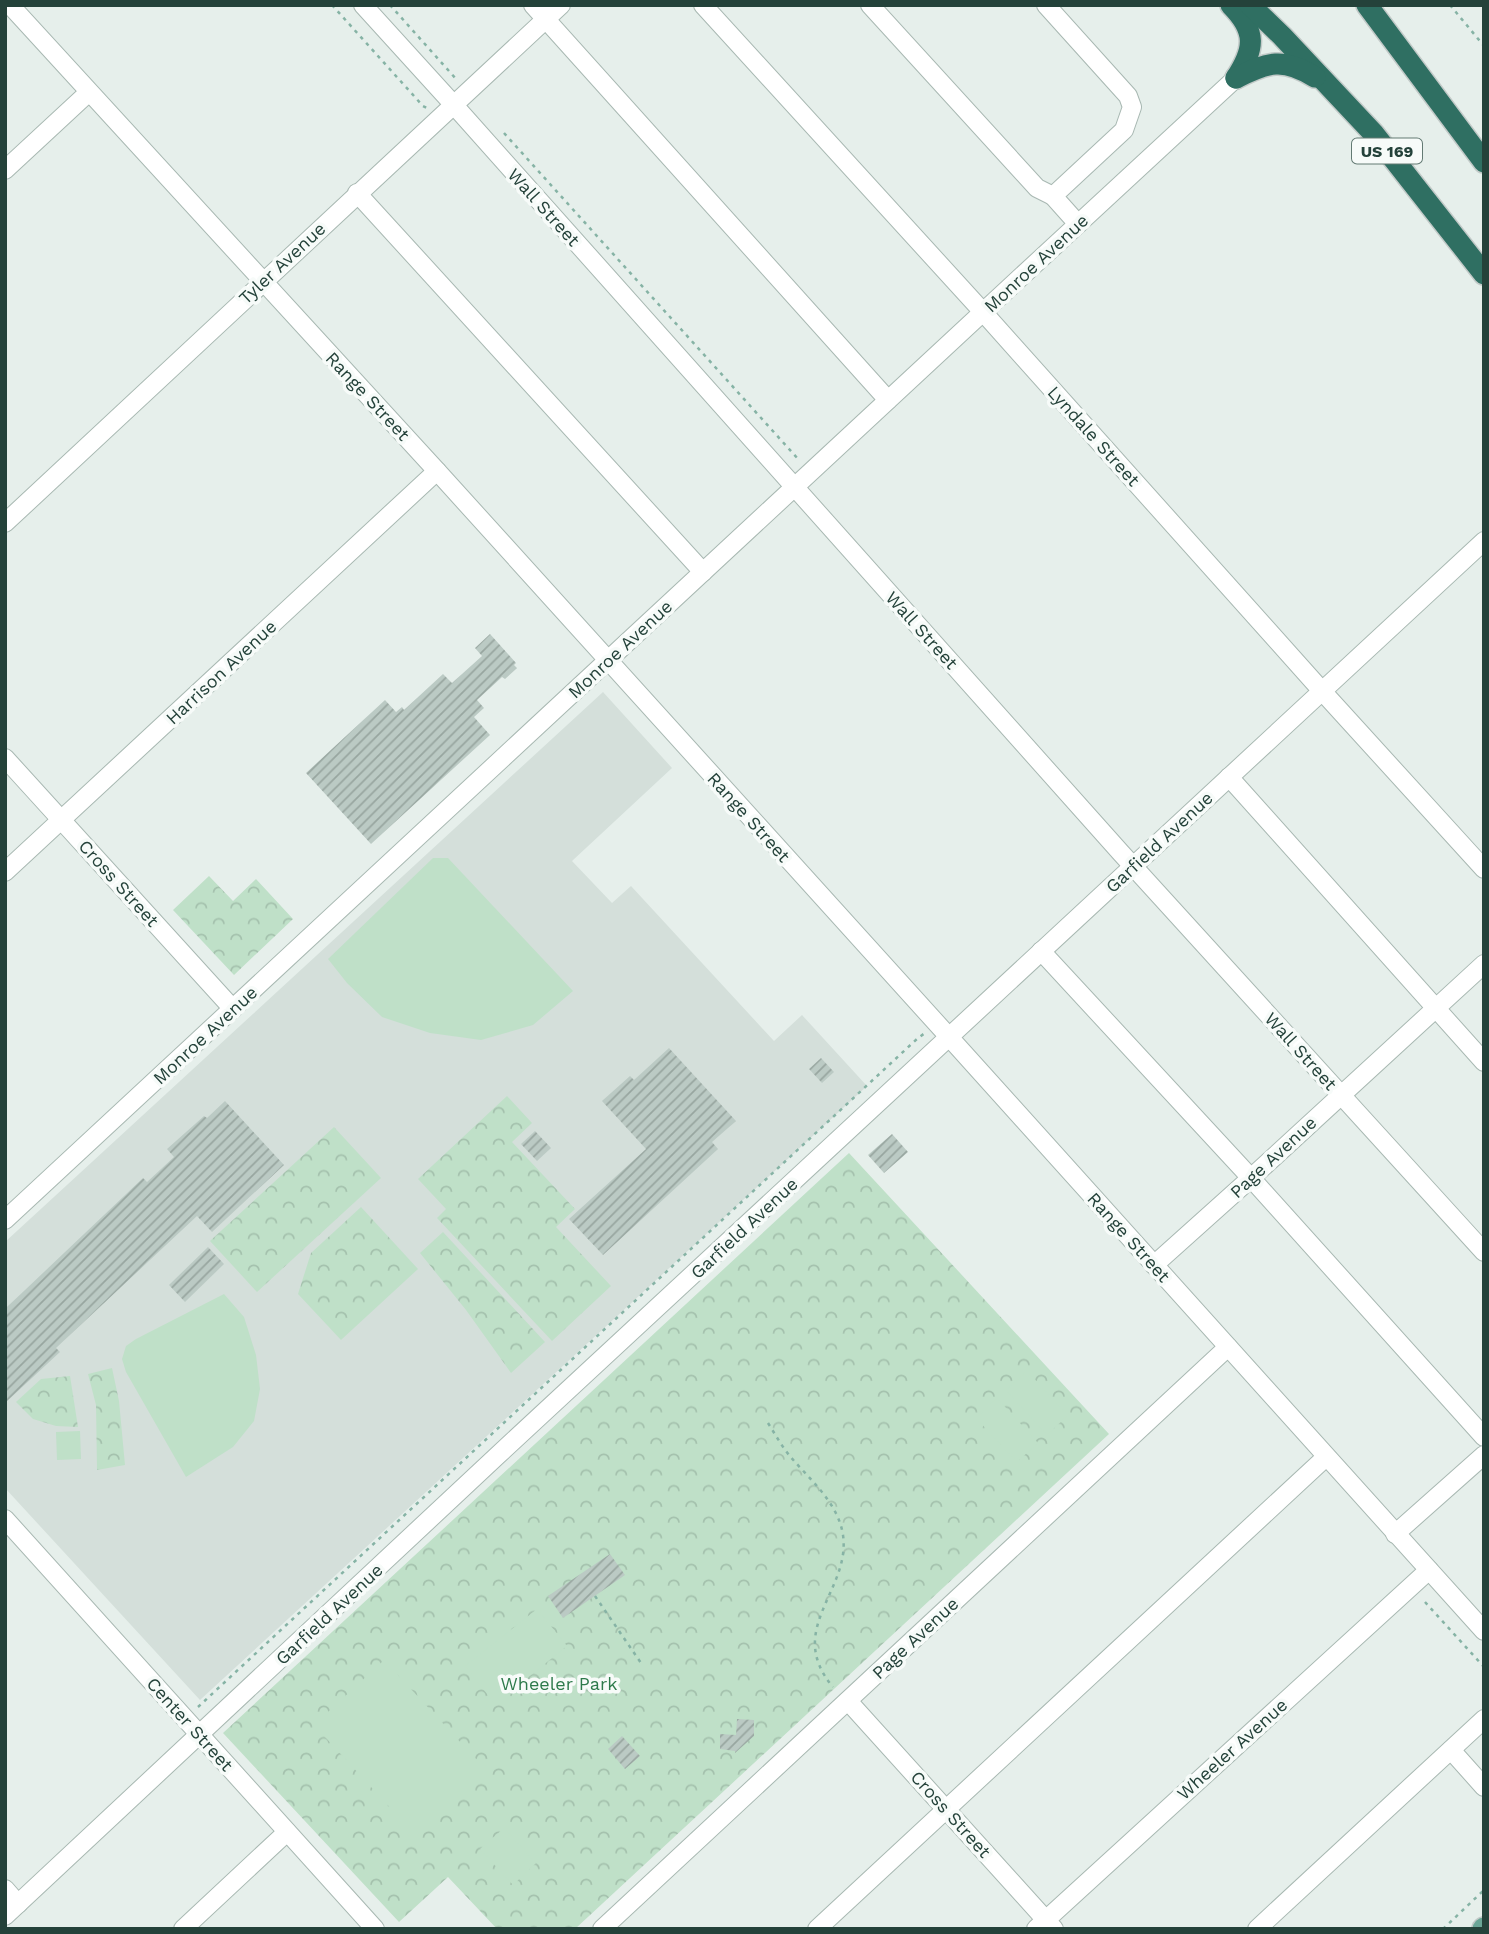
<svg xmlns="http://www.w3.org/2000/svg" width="1489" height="1934" font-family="'Work Sans',sans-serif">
	<defs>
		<pattern id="park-crowns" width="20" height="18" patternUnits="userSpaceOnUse" patternTransform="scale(1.75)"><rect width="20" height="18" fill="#bfe0c8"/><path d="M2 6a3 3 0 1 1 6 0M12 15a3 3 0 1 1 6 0" fill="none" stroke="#a4c1ad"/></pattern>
		<pattern id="building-hatch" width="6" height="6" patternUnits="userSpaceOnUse" patternTransform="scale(1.75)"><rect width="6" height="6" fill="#bbcac4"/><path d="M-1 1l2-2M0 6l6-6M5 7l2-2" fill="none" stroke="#98a6a0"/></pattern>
	</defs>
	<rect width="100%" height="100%" fill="#e6efeb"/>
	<!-- built -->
	<path fill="#d4dfda" d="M603,692L672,768L572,861L612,903L631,886L774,1041L802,1015L867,1086L200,1700L5,1488V1242Z"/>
	<!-- park -->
	<g fill="url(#park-crowns)">
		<path d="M209,876L233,901L256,879L293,919L234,975L173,910Z"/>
		<path d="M507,1096L532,1123L512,1142L575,1209L556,1227L611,1286L552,1341L437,1218L446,1209L418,1179Z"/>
		<path d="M334,1127L381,1178L257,1292L210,1241Z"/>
		<path d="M849,1153L1109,1434L575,1929H497L448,1877L399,1922L223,1733Z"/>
		<path d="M361,1207L418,1269L341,1340L298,1294L311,1253Z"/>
		<path d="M443,1232L545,1342L511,1373L466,1310L420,1253Z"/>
		<path d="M112,1368L119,1401L125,1465L97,1470L96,1405L88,1374Z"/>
		<path d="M70,1376L78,1427L56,1426L33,1419L16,1402L41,1379Z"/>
	</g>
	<!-- pitch -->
	<g fill="#bfe0c8">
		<path d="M433,858H448L573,991L533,1025L481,1040L430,1033L382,1017L347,983L328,959Z"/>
		<path d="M224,1294L244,1317L256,1355L260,1389L254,1421L233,1447L186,1477L126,1372L122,1359L126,1346L136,1339Z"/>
		<path d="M1027,1371L1068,1415L1047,1435L1006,1390Z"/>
		<path d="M997,1398L1038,1443L1017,1462L976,1418Z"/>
		<path d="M80,1431L81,1459L57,1460L56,1432Z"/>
		<path d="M537,1609L567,1646L495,1704L465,1666Z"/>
		<path d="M384,1660L489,1773L418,1838L314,1725Z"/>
		<path d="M504,1828L536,1863L513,1885L480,1849Z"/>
	</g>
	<!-- building -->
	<g fill="url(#building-hatch)">
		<path d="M490,634L516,663L514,665L517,668L505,679L502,677L477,700L484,708L474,717L490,735L371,844L306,773L385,700L396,712L402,707L404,710L443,674L452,683L482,656L475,648Z"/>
		<path d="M669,1048L736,1121L712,1142L718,1149L603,1255L569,1219L646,1149L602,1101L630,1076L634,1080Z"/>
		<path d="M821,1058L834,1072L822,1083L809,1069Z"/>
		<path d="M225,1101L284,1165L212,1232L197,1216L56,1348L60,1352L5,1403V1309L143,1178L147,1182L174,1157L167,1149L204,1116L207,1118Z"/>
		<path d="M535,1131L551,1148L537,1161L521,1144Z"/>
		<path d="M892,1134L908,1152L884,1173L868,1155Z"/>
		<path d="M208,1247L224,1264L185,1302L169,1285Z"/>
		<path d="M610,1554L625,1575L563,1618L548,1596Z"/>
		<path d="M737,1719L754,1720V1736L735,1753V1751L720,1749V1734L736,1735Z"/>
		<path d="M622,1736L640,1756L625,1769L608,1749Z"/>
	</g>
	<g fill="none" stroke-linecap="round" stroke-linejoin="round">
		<defs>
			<g id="minor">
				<path d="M10,5L437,471L950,1038L1484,1631"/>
				<path d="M363,5L453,104L1121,853L1484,1252"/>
				<path d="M533,5L888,400"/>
				<path d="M703,5L983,312L1322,691L1484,869"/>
				<path d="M870,5L1037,188L1053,196"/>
				<path d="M1046,5L1128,96L1132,107L1124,130L1053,196L1078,224"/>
				<path d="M5,170L88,93"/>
				<path d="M357,193L703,572"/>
				<path d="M5,523L561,5"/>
				<path d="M5,758L233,1009"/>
				<path d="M1229,777L1484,1062"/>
				<path d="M5,872L437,471"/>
				<path d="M1041,951L1251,1178L1484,1437"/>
				<path d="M5,1220L983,312L1236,78"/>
				<path d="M1154,1265L1251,1178L1484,964"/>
				<path d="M5,1519L375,1929"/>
				<path d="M1395,1534L1484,1455"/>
				<path d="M848,1701L1054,1929"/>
				<path d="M1451,1750L1484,1787"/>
				<path d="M5,1889L18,1904"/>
				<path d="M5,1916L498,1455L1484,541"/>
				<path d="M183,1929L287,1832"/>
				<path d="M602,1929L1228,1347"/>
				<path d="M817,1929L1326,1457"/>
				<path d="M1036,1929L1429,1570"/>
				<path d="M1257,1929L1484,1719"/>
			</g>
			<path id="major" d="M1483,1929L1484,1928"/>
			<g id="highway">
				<path d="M1231,5C1257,31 1255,49 1236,78"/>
				<path d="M1250,5L1282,36L1374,134L1484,274"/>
				<path d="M1367,5L1484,162"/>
				<path d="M1236,78C1268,62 1283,57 1315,77"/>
			</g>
		</defs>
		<!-- minor casing -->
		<use href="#minor" stroke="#a8b8b2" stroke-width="20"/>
		<!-- major casing -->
		<use href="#major" stroke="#c2cac8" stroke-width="24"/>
		<!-- highway casing -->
		<use href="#highway" stroke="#c2cac8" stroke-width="24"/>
		<!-- path -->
		<g stroke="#86b3a5" stroke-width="2.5" stroke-dasharray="3.5 5" stroke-linecap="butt">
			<path d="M332,5L423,106L427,108"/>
			<path d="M390,5L457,80"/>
			<path d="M1450,5L1484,46"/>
			<path d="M504,133L799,460"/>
			<path d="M768,1423C775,1434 781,1445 789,1455C809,1479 838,1502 843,1535C851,1591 784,1629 833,1687"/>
			<path d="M595,1596L641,1663"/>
			<path d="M1425,1602L1484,1667"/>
			<path d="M198,1707L918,1038L925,1033"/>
			<path d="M1443,1929L1484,1890"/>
		</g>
		<!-- minor -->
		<use href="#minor" stroke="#fff" stroke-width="18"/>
		<!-- major -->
		<use href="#major" stroke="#6aa596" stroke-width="21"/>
		<!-- highway -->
		<use href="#highway" stroke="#2f6f62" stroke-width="21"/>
	</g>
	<g text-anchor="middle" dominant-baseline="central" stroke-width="7" stroke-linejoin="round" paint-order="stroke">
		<!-- shield labels -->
		<rect fill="#f7fbf9" stroke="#637a73" stroke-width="2" x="1352" y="138.5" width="70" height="25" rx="5"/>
		<g font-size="16" font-weight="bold" fill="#24423a">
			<text x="1387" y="151">US 169</text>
		</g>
		<!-- street labels -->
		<g font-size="18" fill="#24423a" stroke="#f7fbf9">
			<text transform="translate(544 207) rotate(48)">Wall Street</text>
			<text transform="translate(282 263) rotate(-43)">Tyler Avenue</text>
			<text transform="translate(1036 263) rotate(-43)">Monroe Avenue</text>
			<text transform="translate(368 396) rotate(47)">Range Street</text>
			<text transform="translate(1094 436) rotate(48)">Lyndale Street</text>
			<text transform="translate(922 630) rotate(48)">Wall Street</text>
			<text transform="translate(620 649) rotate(-43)">Monroe Avenue</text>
			<text transform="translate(221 672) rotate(-43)">Harrison Avenue</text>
			<text transform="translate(749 817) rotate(48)">Range Street</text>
			<text transform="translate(1159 842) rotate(-43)">Garfield Avenue</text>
			<text transform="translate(119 883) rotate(48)">Cross Street</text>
			<text transform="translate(205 1035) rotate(-43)">Monroe Avenue</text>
			<text transform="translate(1301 1051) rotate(48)">Wall Street</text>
			<text transform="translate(1273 1157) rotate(-43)">Page Avenue</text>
			<text transform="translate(744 1228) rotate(-43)">Garfield Avenue</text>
			<text transform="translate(1129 1237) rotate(48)">Range Street</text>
			<text transform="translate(329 1614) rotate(-43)">Garfield Avenue</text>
			<text transform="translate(915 1638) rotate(-43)">Page Avenue</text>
			<text transform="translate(190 1724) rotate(48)">Center Street</text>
			<text transform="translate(1232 1749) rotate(-42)">Wheeler Avenue</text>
			<text transform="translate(951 1814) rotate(48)">Cross Street</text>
		</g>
		<!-- park labels -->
		<g font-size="18" fill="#2d7a4b" stroke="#f7fbf9">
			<text x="559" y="1683">Wheeler Park</text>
		</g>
	</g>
	<!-- border -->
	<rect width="1489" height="1934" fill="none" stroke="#24423a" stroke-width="14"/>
</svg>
